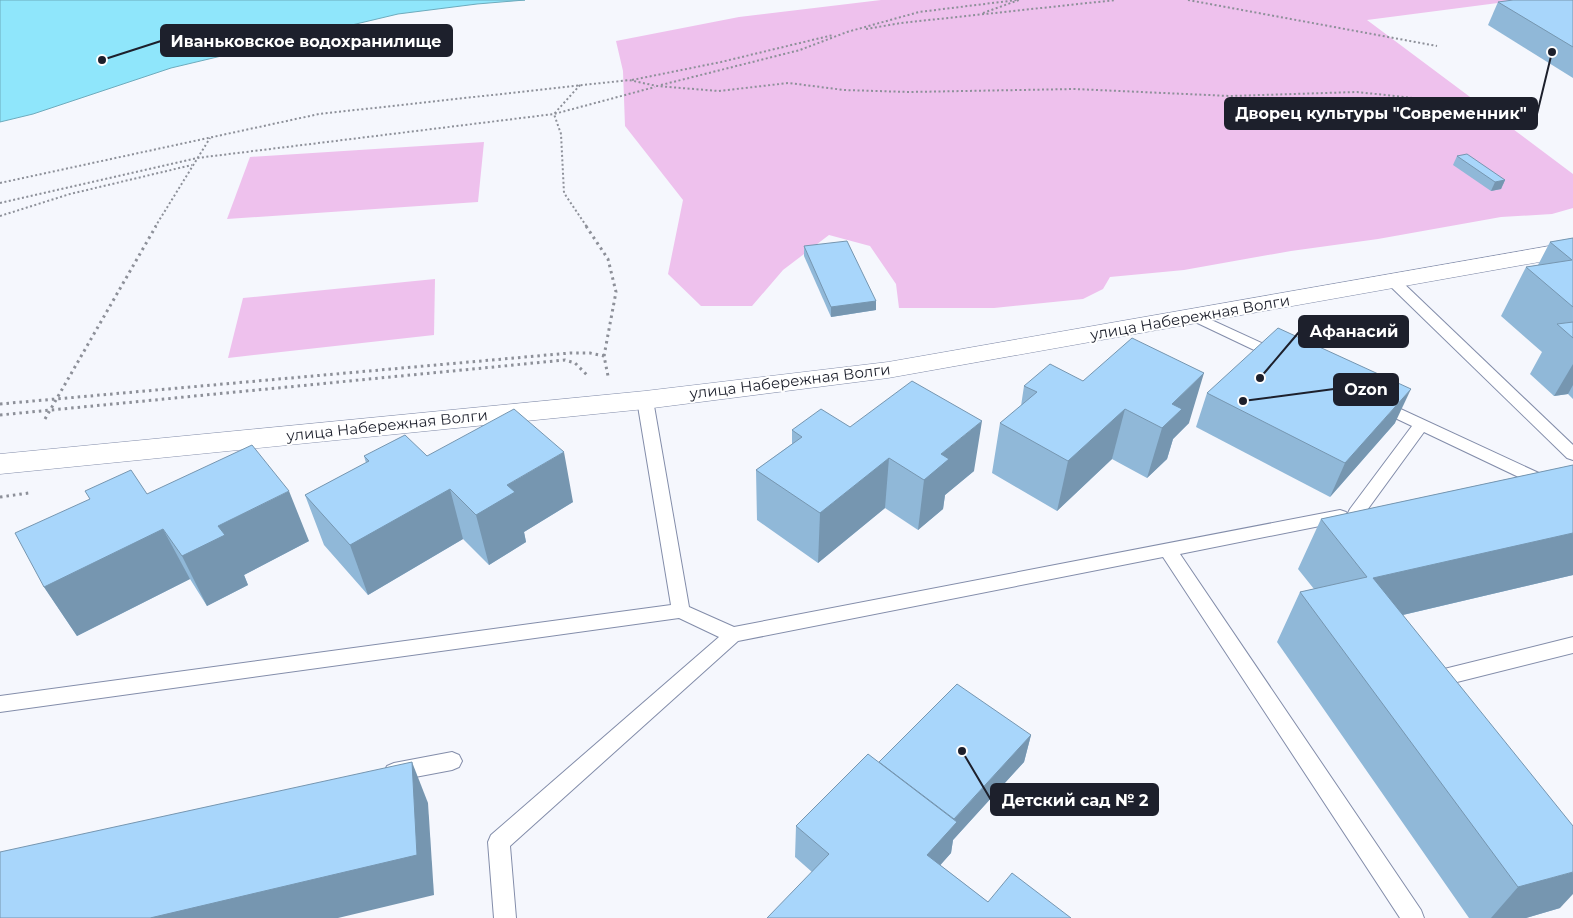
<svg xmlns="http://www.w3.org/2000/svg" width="1573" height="918" font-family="Montserrat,sans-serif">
	<rect width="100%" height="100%" fill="#f5f7fd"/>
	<!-- green -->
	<g fill="#eec1ed">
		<path d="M881,0H1521L1367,20L1573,174V208L1552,214L1501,217L1378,239L1291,251L1184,270L1110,277L1103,289L1083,299L994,308H899L896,284L870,246L829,235L783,270L752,306H701L668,274L683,200L625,126L623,71L616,41L739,17Z"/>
		<path d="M484,142L478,202L227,219L250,157Z"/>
		<path d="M435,279L434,335L228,358L243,298Z"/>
	</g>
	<!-- water -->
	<path fill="#8fe6fb" stroke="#6dabbd" d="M0,0H525L477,4L398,14L171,68L33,114L0,122Z"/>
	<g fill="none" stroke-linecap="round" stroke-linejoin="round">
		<defs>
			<g id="lane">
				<path d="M1394,278L1399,279L1573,445V460L1567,458L1389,285L1387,282Z"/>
				<path d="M1194,312L1281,352L1283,355L1281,358H1271L1189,319L1187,316L1189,313Z"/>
				<path d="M645,395L650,396L653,400L689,607L734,627L1340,510L1346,512L1349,516L1346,520L1340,522L1180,554L1421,910L1424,918H1400L1163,557L738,641L510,846L516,918H494L488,842L491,835L719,637L679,618L0,712V696L671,605L637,400L640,396Z"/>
				<path d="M1379,399L1541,474L1543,478L1541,482L1535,484L1529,482L1424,432L1362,517L1356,519L1350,517L1348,513L1350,509L1412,426L1374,408L1371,404L1374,400Z"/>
				<path d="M1573,637V653L1449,684L1447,690C1436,693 1431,689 1426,679L1429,673L1436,671Z"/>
				<path d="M452,752L459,755L462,761L459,767L452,770L394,781L387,778L384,772L387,766L394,763Z"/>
			</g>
			<path id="street" d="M1573,242V256L888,378L645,409L0,474V454L645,391L888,362Z"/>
		</defs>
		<!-- lane casing -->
		<use href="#lane" stroke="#838daa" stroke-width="2"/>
		<!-- street casing -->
		<use href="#street" stroke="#838daa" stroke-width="1"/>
		<!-- path-far1 -->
		<g stroke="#8d9099" stroke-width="2" stroke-dasharray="2 2.5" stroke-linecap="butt">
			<path d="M1188,0L1437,46"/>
			<path d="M983,13L1019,0"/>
			<path d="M866,29L901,23L1116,0"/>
			<path d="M632,80L721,62L833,35"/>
			<path d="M580,85L554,114L561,134L564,193L587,227"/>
			<path d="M661,85L800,50L847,32L919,12L1017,0"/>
			<path d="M0,183L319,114L629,80L657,86L718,91L789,83L844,90L909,92L1075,89L1230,96L1357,92L1470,104L1515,100"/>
			<path d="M0,203L197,158L554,114L655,87"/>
			<path d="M0,216L70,194L192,165"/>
			<path d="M155,227L210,138"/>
		</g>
		<!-- path -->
		<g stroke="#8d9099" stroke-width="3" stroke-dasharray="2.5 4" stroke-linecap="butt">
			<path d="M586,226L608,259L616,292L604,356"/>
			<path d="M0,404L570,353H590L604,356L608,376"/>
			<path d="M0,415L565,360L575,363L588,376"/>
			<path d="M45,419L156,226"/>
			<path d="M0,497L29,493"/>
		</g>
		<!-- lane -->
		<use href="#lane" fill="#fff" fill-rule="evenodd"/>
		<!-- street -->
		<use href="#street" fill="#fff" fill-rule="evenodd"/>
	</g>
	<!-- wall -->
	<g fill="#90b8d8">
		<path d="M1573,0V78L1488,25L1498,2Z"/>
		<path d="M1457,156L1505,180L1501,189L1491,191L1453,165Z"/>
		<path d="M1573,238V399L1568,394L1554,396L1530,374L1542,352L1501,316L1526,267L1538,265L1550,242Z"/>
		<path d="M804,246L876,301V310L831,317L804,256Z"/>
		<path d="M1083,381L1189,423L1173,439L1167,459L1147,478L1112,459L1057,511L992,473L1000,423L1021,406L1024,386Z"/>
		<path d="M1207,393L1395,423L1330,497L1196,427Z"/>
		<path d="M850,427L974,471L945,495L943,509L918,530L885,508L818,563L757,520L756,470L792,444V430Z"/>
		<path d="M364,456H427L573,502L524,532L526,542L489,565L463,539L368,595L324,545L305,495L366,463Z"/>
		<path d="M1573,465V575L1403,615L1560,908L1526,918H1469L1277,642L1300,592L1314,589L1298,569L1321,519Z"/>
		<path d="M147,494L309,541L244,575L248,585L207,606L190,579L77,636L44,587L90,499Z"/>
		<path d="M1031,735L1024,762L953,840L951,853L940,865L988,902L1071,918L812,872L795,857L796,826L879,762Z"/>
	</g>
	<!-- shaded-wall -->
	<g fill="#7696b0">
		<path d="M1505,180L1501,189L1491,191L1495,182Z"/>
		<path d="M876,301V310L831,317V307Z"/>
		<path d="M1573,364V385L1568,394L1554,396Z"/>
		<path d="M1204,373L1189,423L1173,439L1167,459L1147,478L1162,428L1172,404Z"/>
		<path d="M1411,389L1395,423L1330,497L1345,463Z"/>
		<path d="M1125,409L1112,459L1057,511L1068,461Z"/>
		<path d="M982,421L974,471L945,495L943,509L918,530L924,480L941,454Z"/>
		<path d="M564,452L573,502L524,532L526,542L489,565L476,515L507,485Z"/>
		<path d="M889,458L885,508L818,563L820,513Z"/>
		<path d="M450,489L463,539L368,595L350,545Z"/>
		<path d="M289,491L309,541L244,575L248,585L207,606L182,556L218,526Z"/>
		<path d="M163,529L190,579L77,636L44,587Z"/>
		<path d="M1573,533V575L1347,628L1373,578Z"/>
		<path d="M1031,735L1024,762L953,840L951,853L922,886L927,855L950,824Z"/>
		<path d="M412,762L428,803L434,895L338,918H150Z"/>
		<path d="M1573,872V894L1560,908L1526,918H1491L1518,887Z"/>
	</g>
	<!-- building -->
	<g fill="#a8d6fb" stroke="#7696b0">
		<path d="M1513,0H1573V47L1498,2Z"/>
		<path d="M1467,154L1505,180L1495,182L1457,156Z"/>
		<path d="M1573,238V307L1526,267L1572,260L1550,242Z"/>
		<path d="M847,241L876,301L831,307L804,246Z"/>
		<path d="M1573,322V338L1557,324Z"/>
		<path d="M1278,328L1411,389L1345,463L1207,393Z"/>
		<path d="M1132,338L1204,373L1172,404L1182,409L1162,428L1125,409L1068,461L1000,423L1037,392L1024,386L1050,364L1083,381Z"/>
		<path d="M912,381L982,421L941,454L949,459L924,480L889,458L820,513L756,470L802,437L792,430L821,409L850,427Z"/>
		<path d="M514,409L564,452L507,485L515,492L476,515L450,489L350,545L305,495L369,461L364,456L405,435L427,456Z"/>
		<path d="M252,445L289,491L218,526L225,535L182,556L163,529L44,587L15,533L90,499L85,491L131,470L147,494Z"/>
		<path d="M1573,465V533L1373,578L1573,826V872L1518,887L1300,592L1367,577L1321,519Z"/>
		<path d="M957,684L1031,735L954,819L879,762Z"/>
		<path d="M868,754L957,822L927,855L988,902L1012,873L1071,918H767L829,854L796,826Z"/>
		<path d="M412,762L417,855L150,918H0V852Z"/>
	</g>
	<g text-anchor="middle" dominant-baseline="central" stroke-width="4" stroke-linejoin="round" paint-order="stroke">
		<!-- street labels -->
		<g font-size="15" fill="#1d202c" stroke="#fff">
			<text transform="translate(1190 317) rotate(-10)">улица Набережная Волги</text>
			<text transform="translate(790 381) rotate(-7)">улица Набережная Волги</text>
			<text transform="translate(387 425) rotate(-6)">улица Набережная Волги</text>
		</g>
	</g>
	<!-- callouts -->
	<path fill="none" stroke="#1d202c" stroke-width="2" d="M102 60L161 41M1552 52L1537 114M1260 378L1299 332M1243 401L1334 389M962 751L991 800"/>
	<g fill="#1d202c" stroke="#fff" stroke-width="2">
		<circle cx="102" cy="60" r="5"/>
		<circle cx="1552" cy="52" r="5"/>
		<circle cx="1260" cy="378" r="5"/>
		<circle cx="1243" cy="401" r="5"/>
		<circle cx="962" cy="751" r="5"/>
	</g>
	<g fill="#1d202c" stroke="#1d202c" stroke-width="2">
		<rect x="161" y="25" width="291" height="31" rx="5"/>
		<rect x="1225" y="98" width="312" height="31" rx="5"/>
		<rect x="1299" y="316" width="109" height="31" rx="5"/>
		<rect x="1334" y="374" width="64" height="31" rx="5"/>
		<rect x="991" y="784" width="167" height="31" rx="5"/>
	</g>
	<g font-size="16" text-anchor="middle" font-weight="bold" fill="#fff">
		<text x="306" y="47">Иваньковское водохранилище</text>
		<text x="1381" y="119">Дворец культуры "Современник"</text>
		<text x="1354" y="337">Афанасий</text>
		<text x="1366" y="395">Ozon</text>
		<text x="1075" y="806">Детский сад № 2</text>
	</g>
</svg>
